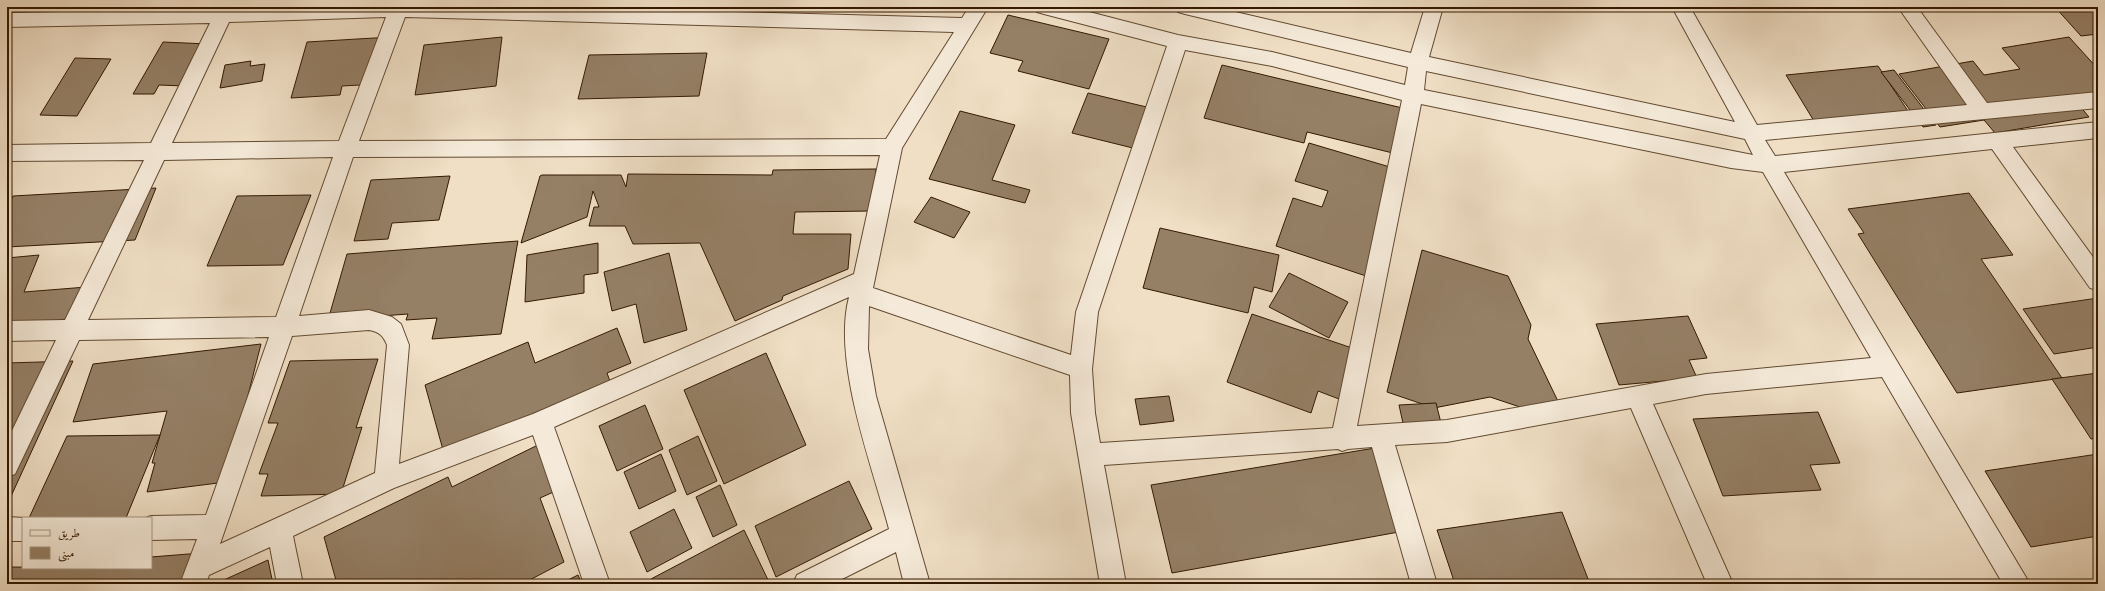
<svg xmlns="http://www.w3.org/2000/svg" width="2105" height="591" font-family="'IM FELL Double Pica',Amiri,serif">
	<rect width="100%" height="100%" fill="#f0dfc5"/>
	<filter id="stains"><feTurbulence type="fractalNoise" baseFrequency=".005" numOctaves="4"/><feColorMatrix values="0 0 0 0 .2 0 0 0 0 .09 0 0 0 0 .02 0 0 0 .5 -.17"/></filter>
	<radialGradient id="worn" r=".72"><stop offset=".6" stop-color="#630" stop-opacity="0"/><stop offset="1" stop-color="#630" stop-opacity=".3"/></radialGradient>
	<!-- building -->
	<g fill="#958066" stroke="#331900">
		<path d="M583,7H694L693,10L583,9Z"/>
		<path d="M777,7H951V10L776,9Z"/>
		<path d="M2055,7H2098V34L2081,36Z"/>
		<path d="M1008,15L1109,39L1089,89L1018,71L1023,61L990,53Z"/>
		<path d="M391,37L378,84L342,86L340,95L291,98L307,42Z"/>
		<path d="M502,37L496,86L415,95L424,45Z"/>
		<path d="M2069,37L2098,69V101L2078,104L2089,117L1995,133L1984,120L1940,127L1899,74L1973,61L1984,75L2020,69L2002,48Z"/>
		<path d="M163,42L208,44L185,86L159,85L154,94H133Z"/>
		<path d="M707,53L699,96L578,99L589,55Z"/>
		<path d="M75,58L111,59L77,116L40,115Z"/>
		<path d="M251,61L250,66L265,64L262,81L220,88L225,65Z"/>
		<path d="M1222,65L1415,111L1405,156L1307,132L1304,143L1204,118Z"/>
		<path d="M1878,66L1912,117L1817,126L1786,75Z"/>
		<path d="M1894,70L1936,125L1923,127L1881,72Z"/>
		<path d="M1088,93L1155,109L1141,150L1072,133Z"/>
		<path d="M960,111L1015,125L992,180L1030,190L1025,203L929,179Z"/>
		<path d="M1309,143L1400,170L1369,277L1276,246L1293,198L1322,207L1328,191L1295,181Z"/>
		<path d="M876,169L872,211L795,212L793,234H851L848,269L783,296L782,300L735,321L700,243L633,244L625,226H589L594,207H599L593,191L587,217L521,243L540,176L542,175H621L626,187L628,174L772,175L773,170Z"/>
		<path d="M450,176L439,220L392,223L388,239L354,241L371,180Z"/>
		<path d="M156,188L135,240L7,247V208L13,196Z"/>
		<path d="M1969,193L2013,255L1981,259L2062,378L1957,393L1858,234L1864,233L1848,209Z"/>
		<path d="M311,195L283,265L207,266L237,196Z"/>
		<path d="M931,197L970,212L954,238L914,222Z"/>
		<path d="M1160,228L1279,255L1272,292L1254,287L1248,313L1143,288Z"/>
		<path d="M518,241L501,334L432,339L437,318L406,320L408,314L328,320L347,254Z"/>
		<path d="M598,243V273L584,275V293L525,302L527,255Z"/>
		<path d="M1422,250L1508,276L1531,325L1528,339L1567,420L1537,410L1524,413L1520,407L1490,397L1434,408L1387,392Z"/>
		<path d="M669,253L687,330L644,343L636,304L612,311L604,272Z"/>
		<path d="M39,255L24,292L99,286L88,317L7,325V258Z"/>
		<path d="M1289,273L1348,302L1329,338L1269,307Z"/>
		<path d="M2098,298V347L2054,354L2023,309Z"/>
		<path d="M1252,314L1355,349L1339,399L1318,391L1311,413L1227,382Z"/>
		<path d="M1688,316L1707,358L1689,360L1697,378L1619,385L1596,324Z"/>
		<path d="M617,328L631,363L607,373L611,384L445,457L425,385L528,342L535,363Z"/>
		<path d="M261,344L226,482L147,492L155,463H152L167,411L73,422L93,364Z"/>
		<path d="M766,353L806,445L724,484L684,390Z"/>
		<path d="M378,359L356,428L362,427L341,494L261,496L268,474H259L278,423H268L290,361Z"/>
		<path d="M73,361L7,505V363Z"/>
		<path d="M2098,373V438L2091,439L2052,379Z"/>
		<path d="M1169,396L1174,421L1140,425L1135,399Z"/>
		<path d="M1436,403L1444,435L1406,437L1399,405Z"/>
		<path d="M645,405L663,449L617,471L599,426Z"/>
		<path d="M1818,412L1840,463L1810,465L1821,490L1723,496L1693,419Z"/>
		<path d="M160,435L126,518H29L67,436Z"/>
		<path d="M698,436L717,481L687,495L669,450Z"/>
		<path d="M540,444L558,490L540,498L564,562L522,584H337L324,537L448,477L452,487Z"/>
		<path d="M1381,447L1410,530L1172,573L1151,485Z"/>
		<path d="M661,454L676,491L639,509L624,472Z"/>
		<path d="M2098,454V536L2031,547L1985,471Z"/>
		<path d="M849,481L872,529L776,577L755,526Z"/>
		<path d="M720,485L737,525L713,537L696,497Z"/>
		<path d="M674,509L692,548L647,572L630,532Z"/>
		<path d="M1562,512L1590,584H1455L1437,530Z"/>
		<path d="M744,530L770,584H653L651,579Z"/>
		<path d="M201,553L191,584H7V567L151,568V557Z"/>
		<path d="M268,560L273,584H215Z"/>
		<path d="M578,575L582,584H560Z"/>
	</g>
	<g fill="none" stroke-linecap="round" stroke-linejoin="round">
		<defs>
			<g id="minor">
				<path d="M218,7H544L962,18L969,7H988L902,148L873,288L1071,355L1076,312L1167,46L1044,14L1037,12L1035,7H1070L1178,35L1272,52L1405,85L1408,67L1185,14L1178,12L1176,7H1214L1411,53L1425,7H1443L1429,57L1735,122L1672,7H1690L1757,125L1967,105L1898,7H1917L1987,103L2098,92V108L1765,140L1775,156L2098,122V138L2013,147L2098,264V290L2090,288L1992,149L1784,172L2030,584H2003L1882,377L1706,394L1653,404L1733,584H1707L1631,408L1447,442L1395,445L1437,584H1411L1372,447L1348,449L1342,451L1338,449L1104,465L1126,584H1100L1071,413L1070,375L869,306L868,349L876,396L930,584H904L896,552L832,584H793L797,575L889,529C872,465 832,362 849,297L554,427L610,584H584L533,435L394,488L293,536L303,584H277L270,547L209,575L206,584H180L197,539L151,540V518H146L151,516L206,515L269,337L79,340L15,474L7,477V441L56,340L7,341V321L65,320L144,160L7,161V145L151,143L210,23L7,27V13L217,9ZM386,17L339,141L172,143L229,22ZM405,17L954,32L886,139L359,141ZM1185,50L1272,66L1402,100L1333,428L1100,443L1095,413L1092,369L1098,312ZM1426,71L1745,139L1753,155L1424,90ZM1421,104L1731,168L1763,172L1871,358L1706,374L1447,420L1357,426ZM880,155L854,274L533,414L399,464L409,345L401,324L392,317L369,310L299,316L353,157ZM333,157L276,317L88,320L164,160ZM369,330C379,332 383,335 387,345L375,473L220,544L292,336Z"/>
				<path d="M7,517L25,518H23V541H7Z"/>
			</g>
		</defs>
		<!-- minor casing -->
		<use href="#minor" stroke="#624a31" stroke-width="2"/>
		<!-- minor -->
		<use href="#minor" fill="#f5ead9" fill-rule="evenodd"/>
	</g>
	<!-- margin -->
	<rect width="2105" height="591" fill="none" stroke="#f0dfc5" stroke-width="24"/>
	<rect x="8" y="8" width="2089" height="575" fill="none" stroke="#331900" stroke-width="2"/>
	<rect x="12" y="12" width="2081" height="567" fill="none" stroke="#331900"/>
	<!-- legend -->
	<rect x="22" y="517" width="130" height="52" fill="#f5ead9" stroke="#a79682"/>
	<rect x="30" y="530" width="20" height="6" fill="#f5ead9" stroke="#a79682"/>
	<text x="58" y="537" font-size="12" fill="#331900">طريق</text>
	<rect x="30" y="547" width="20" height="12" fill="#958066" stroke="#a79682"/>
	<text x="58" y="557" font-size="12" fill="#331900">مبنى</text>
	<rect width="100%" height="100%" filter="url(#stains)"/>
	<rect width="100%" height="100%" fill="url(#worn)"/>
</svg>
